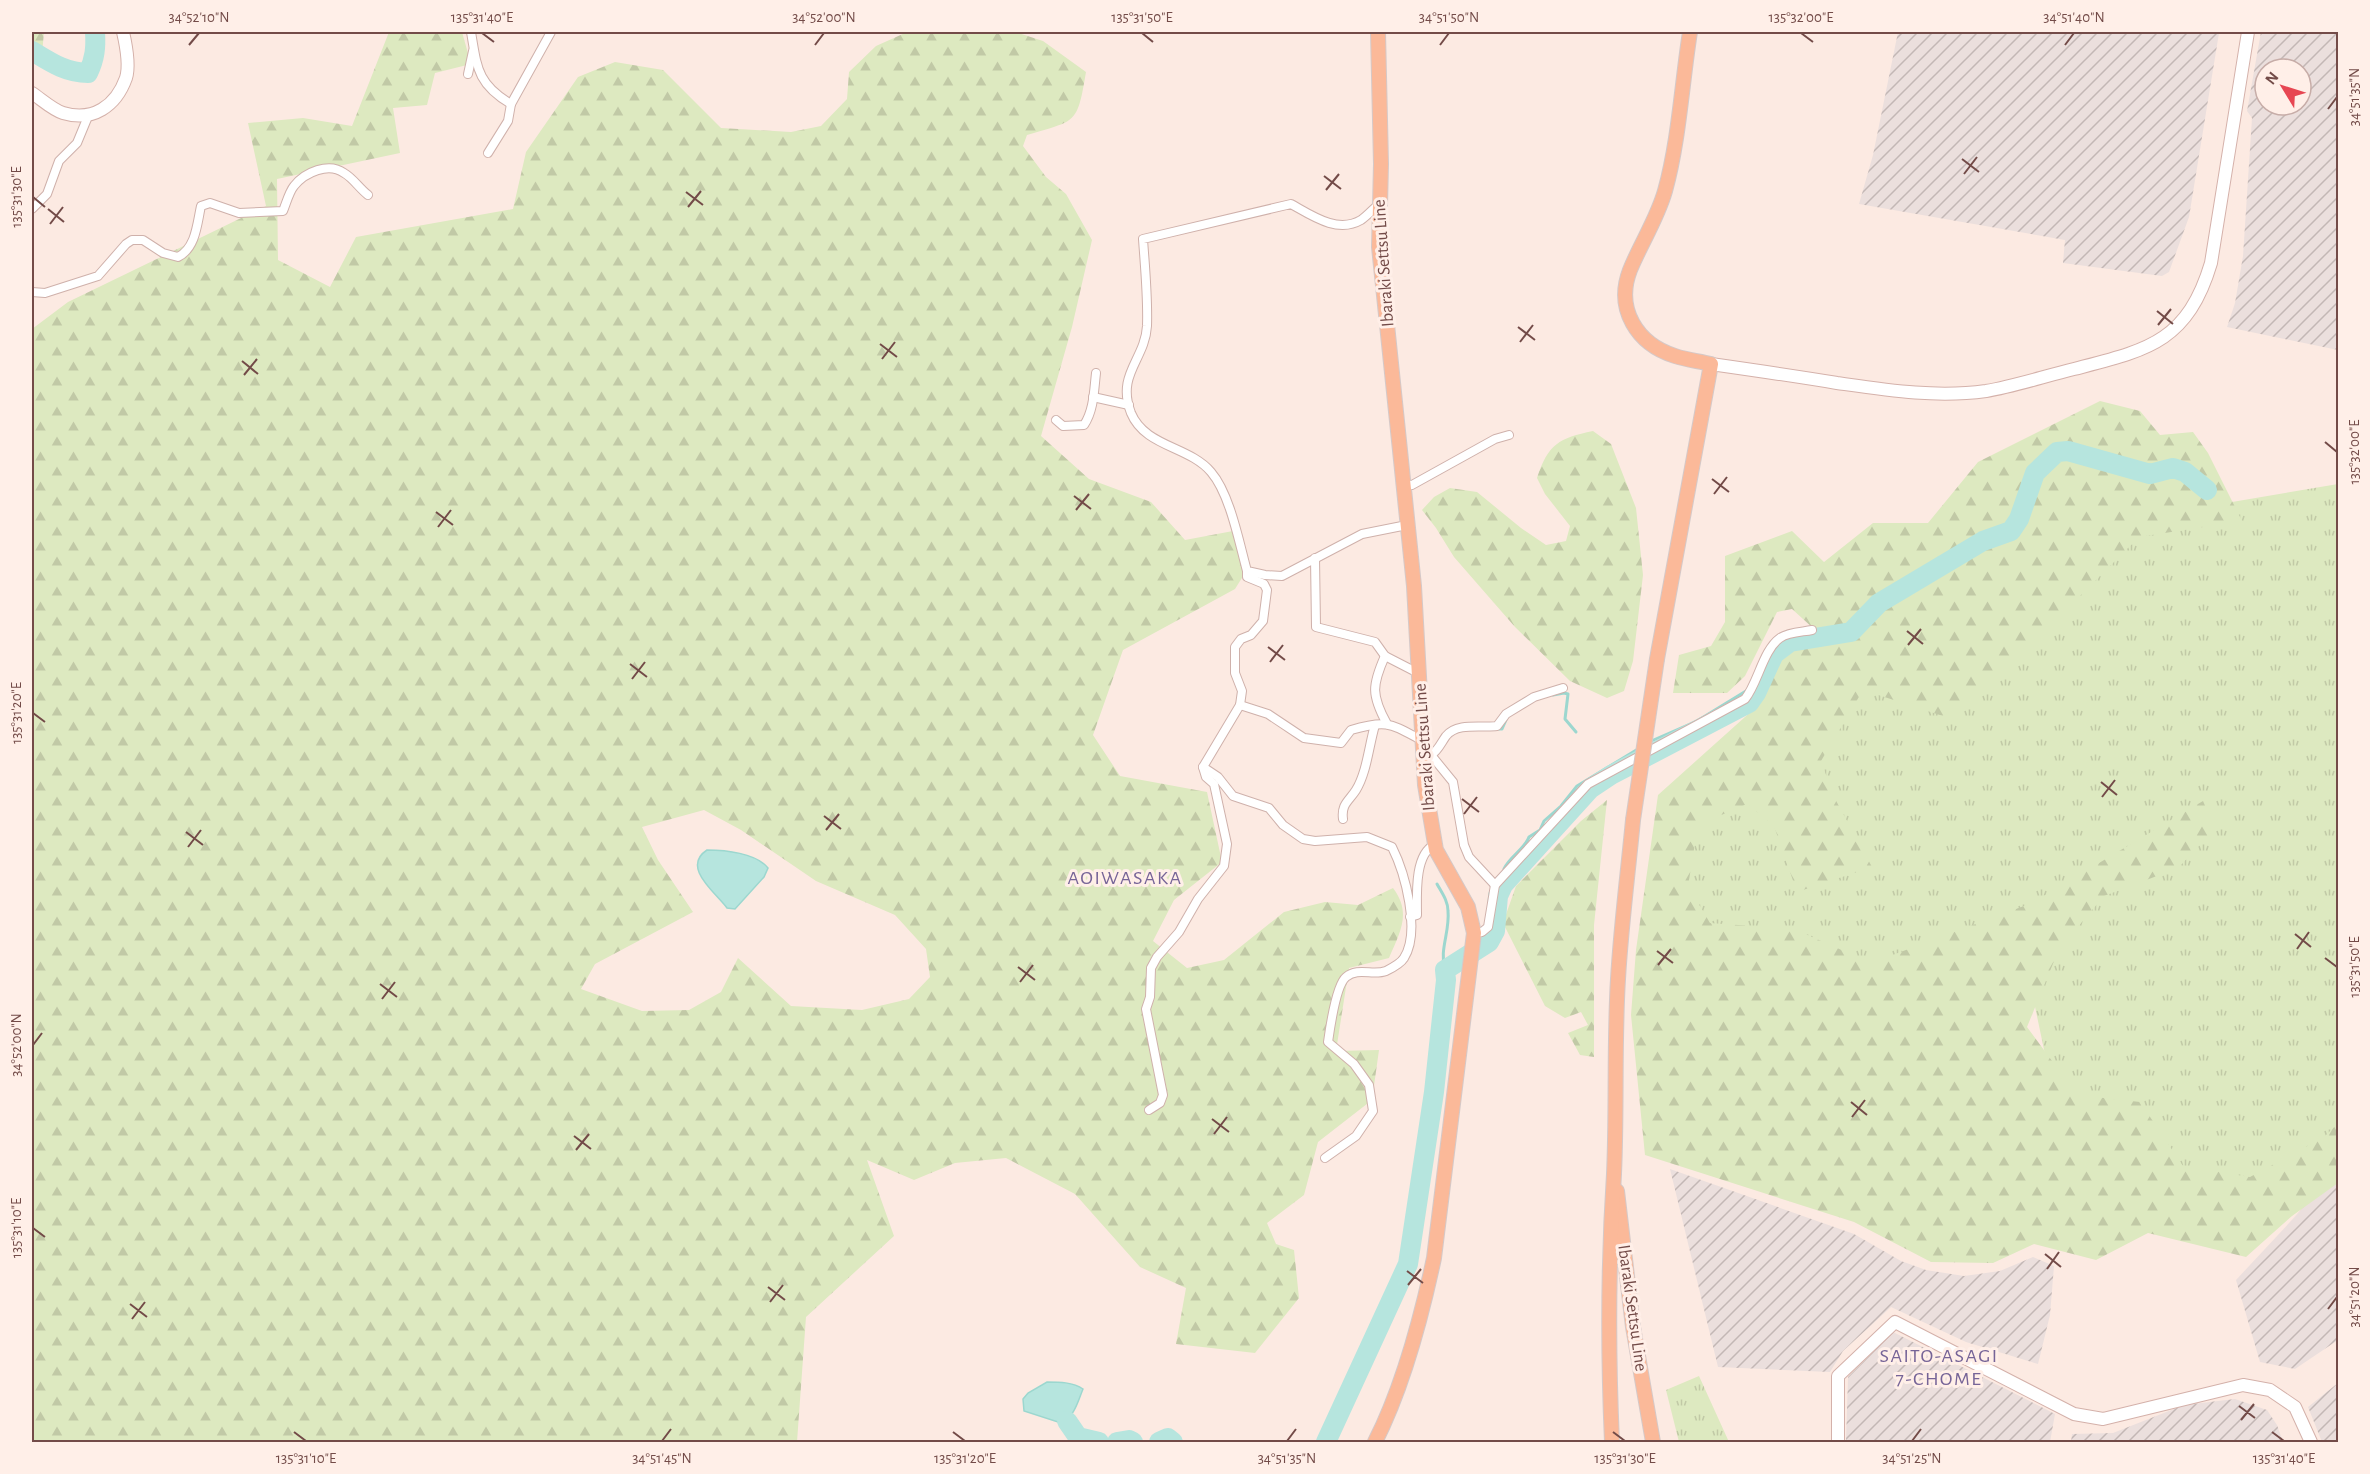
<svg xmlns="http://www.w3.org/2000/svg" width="2370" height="1474" font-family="'Alegreya Sans',sans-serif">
	<defs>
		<pattern id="industrial-furrows" width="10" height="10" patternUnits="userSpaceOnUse" patternTransform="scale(1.5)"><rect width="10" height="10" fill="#ebdfdd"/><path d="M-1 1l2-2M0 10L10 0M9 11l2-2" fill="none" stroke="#c3b7b5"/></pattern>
		<pattern id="grass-tufts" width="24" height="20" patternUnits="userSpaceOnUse" patternTransform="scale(1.5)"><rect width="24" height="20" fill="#dde9c0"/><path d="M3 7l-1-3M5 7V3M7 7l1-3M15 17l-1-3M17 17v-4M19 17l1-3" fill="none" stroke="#c1c9a6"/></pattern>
		<pattern id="forest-firs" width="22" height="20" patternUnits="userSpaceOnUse" patternTransform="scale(1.5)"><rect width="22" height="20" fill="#dde9c0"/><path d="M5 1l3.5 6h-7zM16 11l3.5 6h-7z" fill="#c1c9a6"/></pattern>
	</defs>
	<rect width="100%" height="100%" fill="#fceae2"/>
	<!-- industrial -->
	<g fill="url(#industrial-furrows)" fill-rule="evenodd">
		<path d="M1898,32H2232V34L2219,33L2189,217L2169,272L2162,276L2063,263L2065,240L1859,204L1873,155Z"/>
		<path d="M2261,32H2338V350L2227,327L2235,303L2243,256L2252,118L2247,111ZM2265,69H2301V105H2265Z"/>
		<path d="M1670,1169L1854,1234L1901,1261L1926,1270L1964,1276L2000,1271L2033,1257L2054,1266L2050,1315L2038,1364L1966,1342L1891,1307L1843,1351L1830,1372L1718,1367Z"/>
		<path d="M2338,1174V1340L2295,1369L2260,1362L2236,1280L2330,1179Z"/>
		<path d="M1893,1332L2055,1414L2050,1442H1846L1848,1377Z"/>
		<path d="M2338,1383V1442H2322L2308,1407Z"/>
		<path d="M2235,1399L2267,1410L2277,1425L2283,1442H2071L2072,1434L2113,1433L2184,1405Z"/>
	</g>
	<!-- grass -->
	<g fill="url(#grass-tufts)">
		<path d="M2338,484V1138L2215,1213L2056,1107L2020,935L1840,993L1723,978L1670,899L1714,763L2034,559L2232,502Z"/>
		<path d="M1699,1376L1729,1442H1679L1666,1390Z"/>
	</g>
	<!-- forest -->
	<g fill="url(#forest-firs)" fill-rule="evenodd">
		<path d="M32,32H44L42,54L32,60Z"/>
		<path d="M389,32H462L471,64L435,73L427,105L393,108L400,153L277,179L278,260L330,287L356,237L513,209L526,152L578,77L615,62L663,70L721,128L791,132L821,126L847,99L849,72L876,46L905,33L1015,32L1043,41L1086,72C1077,125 1077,120 1027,135L1023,146L1046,177L1066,194L1092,240L1072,327L1041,436L1089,479L1151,502L1185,540L1233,531L1245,573L1235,589L1123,650L1093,735L1120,776L1207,792L1222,862L1174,900L1153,941L1187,968L1224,960L1284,912L1325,902L1358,905L1393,888C1412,913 1400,932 1389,958L1349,968L1336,1051L1379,1050L1372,1100L1318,1142L1304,1195L1267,1223L1276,1244L1294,1250L1299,1298L1255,1353L1176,1344L1186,1288L1140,1267L1075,1194L1006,1158L955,1163L914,1180L867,1160L894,1236L806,1317L797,1442H32V329L68,302L266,206L248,123L303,118L352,126ZM704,810L741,830L816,881L895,915L926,949L930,977L909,999L862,1010L791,1006L738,958L721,992L689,1010L642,1011L581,989L595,964L693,912L658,860L642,827Z"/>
		<path d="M2100,401L2140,411L2160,435L2193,432L2208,453L2242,521L2139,537L1989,687L1946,717L1863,690L1821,761L1834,797L1872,867L1797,892L1774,826L1747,804L1698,825L1688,886L1710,923L1794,929L1871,963L2032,903L2203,801L2215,829L2178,868L2104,896L2059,949L2027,1027L2077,1095L2140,1102L2183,1166L2250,1177L2324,1137L2338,1123V1183L2292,1216L2246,1257L2148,1233L2096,1260L2034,1244L1993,1263L1931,1262L1854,1222L1645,1155L1631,1015L1636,950L1658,795L1755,708L1776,658L1814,629L1792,609L1777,612L1745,676L1727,693H1673L1679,655L1711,646L1725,622V556L1792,531L1824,562L1873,523H1928L1978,462Z"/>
		<path d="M1593,431L1611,444L1636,508L1643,575L1633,661L1624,691L1607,698L1570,681L1515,627L1454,557L1436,528L1422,510L1434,497L1450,488L1477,492L1521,528L1546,545L1566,541L1570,526L1545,494L1537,478C1548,444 1559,438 1593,431Z"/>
		<path d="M1607,800L1594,925V1057L1580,1055L1568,1033L1588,1025L1581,1012L1565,1018L1545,1006L1503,923L1516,886L1581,821Z"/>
	</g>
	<!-- water -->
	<g fill="#b6e5de" stroke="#9cd7cf" stroke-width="1.5">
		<path d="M707,850C725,850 756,853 768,868L764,877L735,909L727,908C715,892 681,867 707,850Z"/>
		<path d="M1047,1382C1059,1382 1073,1382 1083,1389C1078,1401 1074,1418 1061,1423L1024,1411L1023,1399L1028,1393Z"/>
	</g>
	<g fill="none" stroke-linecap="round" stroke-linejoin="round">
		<!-- stream -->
		<g stroke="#9cd7cf" stroke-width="3">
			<path d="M1553,695L1564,693L1568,694L1565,719L1576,732"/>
			<path d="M1497,729H1502L1506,720"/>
			<path d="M1649,742L1697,721L1746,691"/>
			<path d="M1504,869C1510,856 1525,849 1529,837L1540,830L1544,821L1561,806L1577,786L1638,749"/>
			<path d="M1437,884C1442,893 1448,901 1448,911C1450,932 1439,950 1445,970"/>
		</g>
		<!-- river -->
		<g stroke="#b6e5de" stroke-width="20">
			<path d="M32,51C50,62 66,73 88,73C95,59 96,47 95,32"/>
			<path d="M1067,1421L1078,1437L1099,1442"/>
			<path d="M1117,1442L1129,1440L1133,1442"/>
			<path d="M1159,1442L1168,1438L1173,1442"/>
			<path d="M1326,1442L1408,1264L1434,1092L1446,980L1445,970L1489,942L1495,931L1498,896L1503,885L1590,789L1611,775L1749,703L1756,693L1774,654L1790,642L1851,632L1879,603L1983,541L2011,531L2019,519L2035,473L2057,452L2068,451L2150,474L2173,468L2185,472L2207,490"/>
		</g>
		<defs>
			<g id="street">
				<path d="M471,32C477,67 477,84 511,104"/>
				<path d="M468,74L473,51"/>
				<path d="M488,153L508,121L511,104L551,32"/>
				<path d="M1378,205C1373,209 1367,216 1361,220C1337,234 1311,215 1291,204L1143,239C1145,268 1148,297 1147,326C1145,360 1116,374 1131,413C1145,447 1189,446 1211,472C1230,494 1239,542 1247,571L1265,575L1282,576L1362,534L1407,525"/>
				<path d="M32,209L47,194L59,161L77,143L89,114"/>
				<path d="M32,292L45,293L98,276L126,244L132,240H143L163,253L178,257C196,248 197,224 201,206L210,203L239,213L283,211C286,204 289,192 294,186C305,172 329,162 344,173C353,178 359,188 368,195"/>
				<path d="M1093,397L1129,405"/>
				<path d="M1056,420L1063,426L1084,425C1094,410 1094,390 1096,373"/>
				<path d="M1405,485H1412L1495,439L1509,435"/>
				<path d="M1315,558L1316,627L1375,642L1385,656L1420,674"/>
				<path d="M1247,571V577L1264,584L1267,590L1263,621L1251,635L1241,639L1235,647V673L1242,691L1240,705L1203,767L1218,777L1233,796L1269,808L1283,825L1303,839L1315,841L1367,837L1392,847C1405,873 1421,931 1404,958C1401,963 1392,968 1386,971C1373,976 1358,967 1346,977C1336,985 1330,1028 1328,1042L1354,1064L1369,1085L1373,1111L1356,1136L1325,1158"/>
				<path d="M1385,656C1372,685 1371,695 1387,724"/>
				<path d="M1240,705L1268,714L1304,738L1341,743L1351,730C1388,719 1391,724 1423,741"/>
				<path d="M1431,755C1438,751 1441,743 1446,736C1457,722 1482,728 1497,726L1506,714L1534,697L1563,688"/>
				<path d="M1424,756L1431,755L1453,782L1464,845L1469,857L1495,885"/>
				<path d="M1343,819C1341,804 1349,801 1356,790C1367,772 1369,745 1375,725"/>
				<path d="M1410,917L1417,915C1417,896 1414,855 1434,845"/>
				<path d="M1474,933L1482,932L1488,927L1495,885L1588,784L1745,699C1758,683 1763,650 1780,638C1788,632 1802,632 1812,630"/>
				<path d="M1149,1110L1160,1103L1163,1095L1146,1009L1150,997L1151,968L1157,957L1179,932L1198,899L1224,866L1227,844L1214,784L1206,777L1203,767"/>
			</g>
			<g id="secondary">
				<path d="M32,93C41,99 53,110 63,113C93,122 116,106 126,78C130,65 126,45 123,32"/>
				<path d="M1711,364C1753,370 1795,376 1837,383C1886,390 1936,398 1986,391C2015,386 2045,376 2074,369C2147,350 2187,343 2211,263L2248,32"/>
				<path d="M1838,1442V1376L1895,1322L2074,1414L2103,1419L2243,1385L2270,1390L2295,1407L2311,1442"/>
			</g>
			<g id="primary">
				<path d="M1657,659L1711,364C1699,361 1687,360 1675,356C1637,344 1615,309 1630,270C1641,243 1657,219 1665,191C1679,141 1682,82 1690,32"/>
				<path d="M1617,1191L1633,1327L1653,1442"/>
				<path d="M1375,1442C1403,1387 1421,1319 1434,1258L1474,933L1468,907L1436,850L1425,785L1414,586L1379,247L1381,164L1378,32"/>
				<path d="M1612,1442C1608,1353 1608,1264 1614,1174C1617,1109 1614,1044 1618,979C1621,926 1628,873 1633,820"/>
			</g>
		</defs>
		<!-- street casing -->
		<use href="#street" stroke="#cfb1ab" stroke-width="10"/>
		<!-- secondary casing -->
		<use href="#secondary" stroke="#d4b1aa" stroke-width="14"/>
		<!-- primary casing -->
		<use href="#primary" stroke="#d5c9c8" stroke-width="16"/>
		<!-- street -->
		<use href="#street" stroke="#fff" stroke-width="8"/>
		<!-- secondary -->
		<use href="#secondary" stroke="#fff" stroke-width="12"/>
		<!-- primary -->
		<use href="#primary" stroke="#fbb999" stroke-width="14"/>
		<defs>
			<path id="primary-bridge" d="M1633,820L1657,659"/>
		</defs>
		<!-- primary-bridge casing -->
		<use href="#primary-bridge" stroke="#d5c9c8" stroke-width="16" stroke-linecap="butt"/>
		<!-- primary-bridge -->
		<use href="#primary-bridge" stroke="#fbb999" stroke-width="14"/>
	</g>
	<!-- ticks -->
	<path fill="none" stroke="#734b48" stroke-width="2" d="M482,33L494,42M1142,33L1153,42M1801,33L1813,42M189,45L199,33M815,45L824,33M1440,45L1449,33M2065,45L2074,33M2328,109L2337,97M1962,159L1979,172M1964,174L1977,157M1324,176L1341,189M1326,190L1339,174M686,192L703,205M33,197L45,207M688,207L701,191M48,209L64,222M50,224L63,207M2157,311L2173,324M2158,325L2171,309M1518,327L1535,340M1520,342L1533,325M880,344L897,357M882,359L895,342M242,361L258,374M244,375L257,359M2325,442L2337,452M1712,479L1729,492M1714,494L1727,477M1074,496L1091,509M1076,510L1089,494M436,512L453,525M438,527L451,510M1907,631L1923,644M1908,645L1921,629M1268,647L1285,660M1270,662L1283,645M630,664L647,677M632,679L645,662M33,713L45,722M2101,782L2117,795M2102,797L2115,780M1462,799L1479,812M1464,814L1477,797M824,816L841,829M826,830L839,814M186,832L203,845M188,847L201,830M2295,934L2311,947M2297,949L2309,932M1657,951L1673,963M2325,958L2337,967M1658,965L1671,949M1018,967L1035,980M1020,982L1033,965M380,984L397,997M382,999L395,982M33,1045L42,1033M1851,1102L1867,1115M1852,1117L1865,1100M1212,1119L1229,1132M1214,1134L1227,1117M574,1136L591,1149M576,1150L589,1134M33,1228L45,1237M2045,1254L2061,1267M2047,1269L2059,1252M1407,1271L1423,1283M1408,1285L1421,1269M768,1287L785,1300M770,1302L783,1285M130,1304L147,1317M2328,1309L2337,1297M132,1319L145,1302M2239,1406L2255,1418M2241,1420L2254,1404M294,1432L306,1441M953,1432L965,1441M1613,1432L1625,1441M2272,1432L2284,1441M662,1441L671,1429M1287,1441L1296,1429M1912,1441L1921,1429"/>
	<g text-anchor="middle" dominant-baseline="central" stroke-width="6" stroke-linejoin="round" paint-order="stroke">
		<!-- street labels -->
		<g font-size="18" fill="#734b48" stroke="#ffefe8">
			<text transform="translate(1384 263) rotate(-94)">Ibaraki Settsu Line</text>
			<text transform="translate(1425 747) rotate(-94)">Ibaraki Settsu Line</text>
			<text transform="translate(1632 1308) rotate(82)">Ibaraki Settsu Line</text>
		</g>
		<!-- neighbourhood labels -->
		<g font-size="20" letter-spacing="1.5" fill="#766497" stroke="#ffefe8">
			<text x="1125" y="878">AOIWASAKA</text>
			<text x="1939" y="1356">SAITO-ASAGI<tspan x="1939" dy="23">7-CHOME</tspan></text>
		</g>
	</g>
	<!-- border -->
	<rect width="2370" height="1474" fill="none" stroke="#ffefe8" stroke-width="66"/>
	<!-- north arrow -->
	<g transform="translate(2283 87) rotate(308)"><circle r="28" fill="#ffefe8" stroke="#c7ada8" stroke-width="1.5"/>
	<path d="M0-4.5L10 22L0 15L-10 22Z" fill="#e74652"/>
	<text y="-9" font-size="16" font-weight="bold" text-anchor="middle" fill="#734b48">N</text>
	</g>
	<rect x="33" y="33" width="2304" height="1408" fill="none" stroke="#734b48" stroke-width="2"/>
	<g font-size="15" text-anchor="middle" fill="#734b48">
		<text x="199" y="22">34°52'10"N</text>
		<text x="482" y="22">135°31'40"E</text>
		<text x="824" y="22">34°52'00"N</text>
		<text x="1142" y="22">135°31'50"E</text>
		<text x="1449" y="22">34°51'50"N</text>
		<text x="1801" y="22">135°32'00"E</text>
		<text x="2074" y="22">34°51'40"N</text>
		<text transform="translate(2354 97) rotate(-90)" y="5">34°51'35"N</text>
		<text transform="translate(16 197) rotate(-90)" y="5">135°31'30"E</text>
		<text transform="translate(2354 452) rotate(-90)" y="5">135°32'00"E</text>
		<text transform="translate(16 713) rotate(-90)" y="5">135°31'20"E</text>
		<text transform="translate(2354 967) rotate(-90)" y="5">135°31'50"E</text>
		<text transform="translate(16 1045) rotate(-90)" y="5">34°52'00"N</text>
		<text transform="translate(16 1228) rotate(-90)" y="5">135°31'10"E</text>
		<text transform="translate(2354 1297) rotate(-90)" y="5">34°51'20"N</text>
		<text x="306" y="1463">135°31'10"E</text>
		<text x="662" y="1463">34°51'45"N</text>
		<text x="965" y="1463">135°31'20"E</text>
		<text x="1287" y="1463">34°51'35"N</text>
		<text x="1625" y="1463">135°31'30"E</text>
		<text x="1912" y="1463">34°51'25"N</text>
		<text x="2284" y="1463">135°31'40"E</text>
	</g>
</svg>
